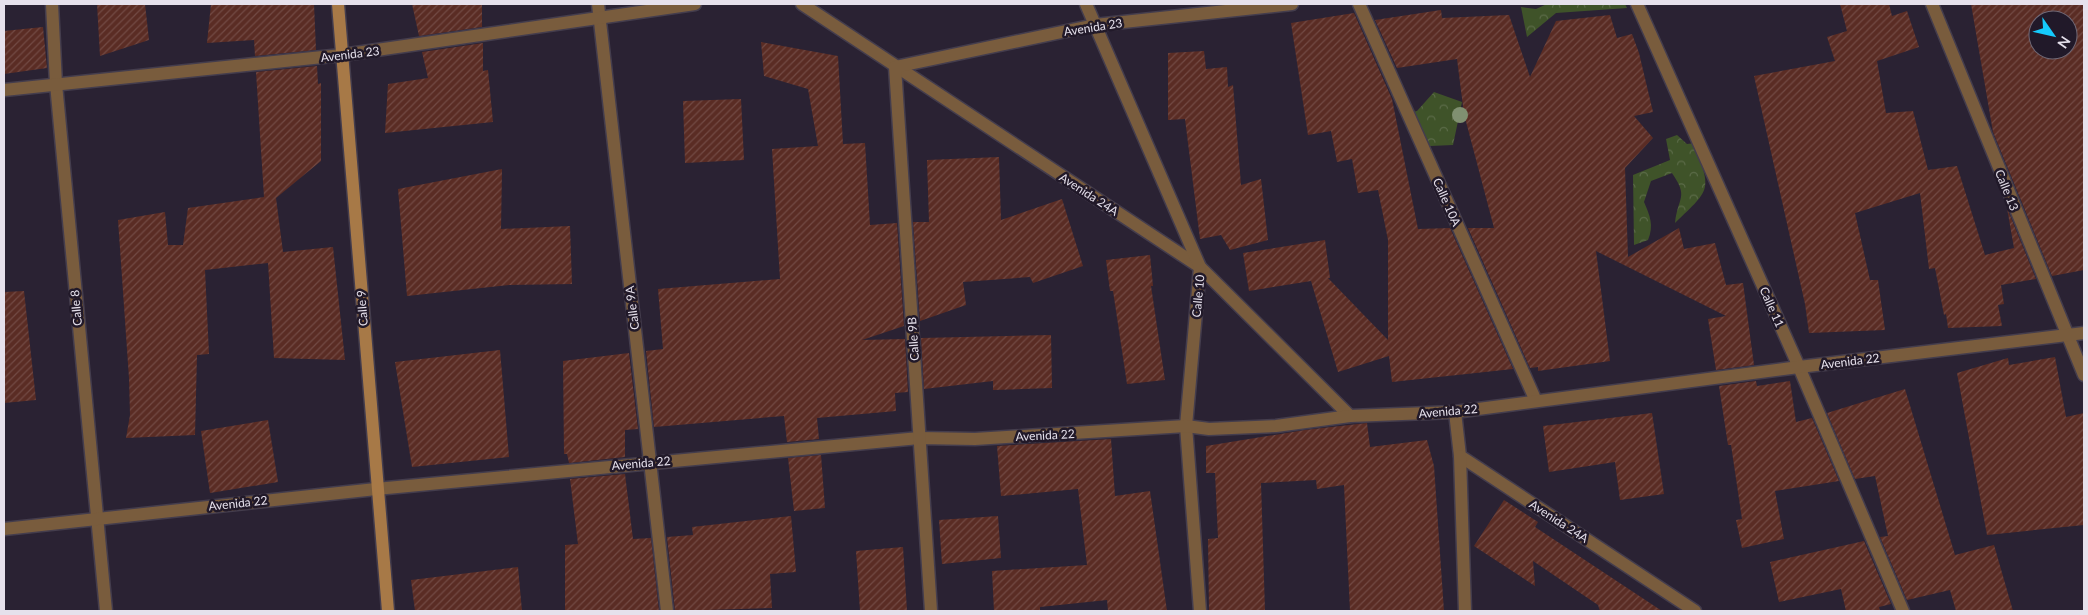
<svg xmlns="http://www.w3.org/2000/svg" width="2088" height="615" font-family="Lato,sans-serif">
	<defs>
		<pattern id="forest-crowns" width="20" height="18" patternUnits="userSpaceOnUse" patternTransform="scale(1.25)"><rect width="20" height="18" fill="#3f5329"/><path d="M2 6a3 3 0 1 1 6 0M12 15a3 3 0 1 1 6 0" fill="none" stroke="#5b6b48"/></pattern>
		<pattern id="building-hatch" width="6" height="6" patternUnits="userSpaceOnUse" patternTransform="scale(1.25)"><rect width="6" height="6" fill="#5a2c24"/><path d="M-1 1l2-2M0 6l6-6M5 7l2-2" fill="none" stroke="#724a44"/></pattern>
	</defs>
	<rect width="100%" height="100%" fill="#2a2233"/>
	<!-- forest -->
	<g fill="url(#forest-crowns)">
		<path d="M1547,4H1625L1627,8L1556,13L1527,37L1521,7L1536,9Z"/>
		<path d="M1434,92L1462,102L1453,145L1430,146L1407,113L1417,111Z"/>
		<path d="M1677,135L1687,144L1695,143C1710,191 1713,187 1675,223C1678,196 1689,198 1672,173L1651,181L1644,202C1650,216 1654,225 1648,240L1634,245L1633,175L1670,160L1666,139Z"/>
	</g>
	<!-- building -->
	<g fill="url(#building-hatch)" fill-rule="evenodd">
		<path d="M97,4H145L149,40L100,56Z"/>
		<path d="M211,4H314L316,50L255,56L254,40L207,43Z"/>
		<path d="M412,4H482V27L419,36Z"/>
		<path d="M1840,4H1889L1892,16L1907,11L1919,47L1877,61L1886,113L1913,111L1928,170L1957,166L1985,255L2014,248L2007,208L2036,279L2001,285L2004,304L1998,305L2002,326L1948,328L1946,314L1944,315L1935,268L1929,269L1920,193L1855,213L1870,280H1878L1885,330L1809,333L1805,304L1754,76L1835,61L1827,37L1847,31Z"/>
		<path d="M1971,4H2084V270L2052,276L1993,132ZM2038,20H2068V50H2038Z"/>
		<path d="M1441,10L1442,18L1509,15L1530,77L1556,21L1610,15L1617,38L1632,34L1639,53L1653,112L1634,116L1653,138L1625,168L1628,257L1679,228L1684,249L1715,243L1726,285L1743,283L1754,365L1716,370L1708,319L1726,316L1596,251L1610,361L1538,371V367L1530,368L1468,228H1494L1464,114L1457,59L1397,68L1375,20Z"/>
		<path d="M1354,13L1392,99L1418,229L1450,228L1513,369L1392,382L1389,356L1338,372L1311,281L1249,291L1243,253L1325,240L1330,278H1328L1388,340V240L1378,190L1358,193L1352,159L1337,162L1331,131L1308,135L1291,23Z"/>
		<path d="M43,27L47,68L4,74V31Z"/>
		<path d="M761,42L838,56L843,144L865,143L870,225L897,223L904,326L862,340L905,339L908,392L895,393L896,411L817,418L819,439L787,442L784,416L654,427L646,351L663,349L658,289L780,279L772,149L818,146L808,89L764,76Z"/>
		<path d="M483,43V71L488,70L493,122L385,133L388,84L428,78L422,52Z"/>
		<path d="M1204,51L1206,69L1227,67L1228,87L1233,85L1241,185L1261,179L1268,240L1230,250L1221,235L1200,239L1185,119L1168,120V53Z"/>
		<path d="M317,66L318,84L321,83V161L276,198L283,252L333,247L345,360L274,358L268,263L205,270L209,354L197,355L195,435L126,438L130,415L129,378L118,220L165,212L168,245H183L188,208L264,197L256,72Z"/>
		<path d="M741,99L744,160L685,163L683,101Z"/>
		<path d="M999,157L1001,220L1062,199L1083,266L1033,283L1030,277L963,282L966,305L920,321L913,222H929L927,160Z"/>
		<path d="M502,169L501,229L570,226L572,284L509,285L407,296L398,189Z"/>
		<path d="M1150,255L1153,286H1151L1165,380L1127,384L1113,291H1110L1106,260Z"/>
		<path d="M24,291L36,400L4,403V292Z"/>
		<path d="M1051,335L1052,388L993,390V381L924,389L921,338Z"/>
		<path d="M500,350L509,457L412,467L395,362Z"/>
		<path d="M629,353L638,429L625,430V457L569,463L567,454H564L563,361Z"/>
		<path d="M2055,357L2066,417L2084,413V525L1987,535L1957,373L2008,358L2009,365Z"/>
		<path d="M1756,381L1757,386L1790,381L1796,422L1812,418L1839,481L1775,491L1784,539L1742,548L1736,520L1742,519L1731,445H1728L1719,386Z"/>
		<path d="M1905,389L1955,555L1994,545L2013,611H1956L1950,590L1907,600L1880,537L1888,536L1875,476L1855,479L1827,413Z"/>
		<path d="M1652,413L1664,494L1620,500L1615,462L1549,472L1543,426Z"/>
		<path d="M268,420L278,482L210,493L201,431Z"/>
		<path d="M1367,423L1370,447L1427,440L1434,466L1444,611H1350L1344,485L1317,489L1316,480L1261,483L1265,611H1209L1208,539L1218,538L1215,473H1206V446L1305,430Z"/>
		<path d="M1111,439L1115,496L1150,491L1167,611H1108L1107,600L1040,607V610L994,611L992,571L1087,565L1078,489L1001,496L997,446Z"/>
		<path d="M821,455L825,508L794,511L788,458Z"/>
		<path d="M625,474L633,539L651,538L659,611H565V545L578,544L570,479Z"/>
		<path d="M1504,500L1538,522L1535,527L1662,611H1600L1598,605L1533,561L1535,586L1474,546Z"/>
		<path d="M791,516L796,572L770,574L772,608L675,611L667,537L693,535L692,527Z"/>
		<path d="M998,516L1001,558L942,564L939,520Z"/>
		<path d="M1864,541L1891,604L1879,607L1880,611H1846L1841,589L1779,602L1770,562Z"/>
		<path d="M903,547L907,611H860L856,551Z"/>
		<path d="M518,567L522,611H415L411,580Z"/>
	</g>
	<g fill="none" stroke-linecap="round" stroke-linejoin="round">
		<defs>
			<g id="street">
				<path d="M52,4L56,84L106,611"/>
				<path d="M598,4L667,611"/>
				<path d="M802,4L1200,267L1350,416"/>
				<path d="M1086,4L1200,267L1186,426L1200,611"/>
				<path d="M1359,4L1536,401"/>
				<path d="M1637,4L1799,367L1903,611"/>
				<path d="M1932,4L2084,375"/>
				<path d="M4,90L342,55L695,4"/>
				<path d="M1455,412L1460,456L1695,611"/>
				<path d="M1460,456L1465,611"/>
				<path d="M4,529L376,489L919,438L975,439L1186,426L1209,429L1276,426L1350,416L1455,412L1799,367L2084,333"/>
				<path d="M931,611L895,67L1095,25L1292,4"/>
			</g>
			<path id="secondary" d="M338,4L388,611"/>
		</defs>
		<!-- street casing -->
		<use href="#street" stroke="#443d4d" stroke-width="15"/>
		<!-- secondary casing -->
		<use href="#secondary" stroke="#443d4d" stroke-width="15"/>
		<!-- street -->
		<use href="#street" stroke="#795c3d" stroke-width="12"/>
		<!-- secondary -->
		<use href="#secondary" stroke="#a77947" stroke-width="12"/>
	</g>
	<!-- trees -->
	<circle fill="#809071" cx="1460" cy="115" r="8"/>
	<g text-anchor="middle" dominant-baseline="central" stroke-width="5" stroke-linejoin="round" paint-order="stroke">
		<!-- street labels -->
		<g font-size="12" fill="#e6e1ec" stroke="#211929">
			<text transform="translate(1093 27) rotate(-9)">Avenida 23</text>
			<text transform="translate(350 54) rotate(-7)">Avenida 23</text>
			<text transform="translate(2007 190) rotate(68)">Calle 13</text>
			<text transform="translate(1089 194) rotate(33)">Avenida 24A</text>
			<text transform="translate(1447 202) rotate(66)">Calle 10A</text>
			<text transform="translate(1198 296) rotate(-85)">Calle 10</text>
			<text transform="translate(1772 307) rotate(66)">Calle 11</text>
			<text transform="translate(76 308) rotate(-95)">Calle 8</text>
			<text transform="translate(362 308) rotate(-94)">Calle 9</text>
			<text transform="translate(632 308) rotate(-97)">Calle 9A</text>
			<text transform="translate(913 339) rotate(-94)">Calle 9B</text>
			<text transform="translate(1850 361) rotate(-7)">Avenida 22</text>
			<text transform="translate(1448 411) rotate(-5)">Avenida 22</text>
			<text transform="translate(1045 435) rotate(-3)">Avenida 22</text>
			<text transform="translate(641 463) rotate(-5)">Avenida 22</text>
			<text transform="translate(238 503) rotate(-6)">Avenida 22</text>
			<text transform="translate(1559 521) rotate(33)">Avenida 24A</text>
		</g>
	</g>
	<!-- border -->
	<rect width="2088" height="615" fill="none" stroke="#e6e1ec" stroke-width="10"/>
	<!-- north arrow -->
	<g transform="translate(2053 35) rotate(124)"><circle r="24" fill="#211929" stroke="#706977"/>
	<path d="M0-4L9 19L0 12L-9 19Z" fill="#15cafb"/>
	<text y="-8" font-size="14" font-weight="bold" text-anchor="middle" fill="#e6e1ec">N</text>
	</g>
</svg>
